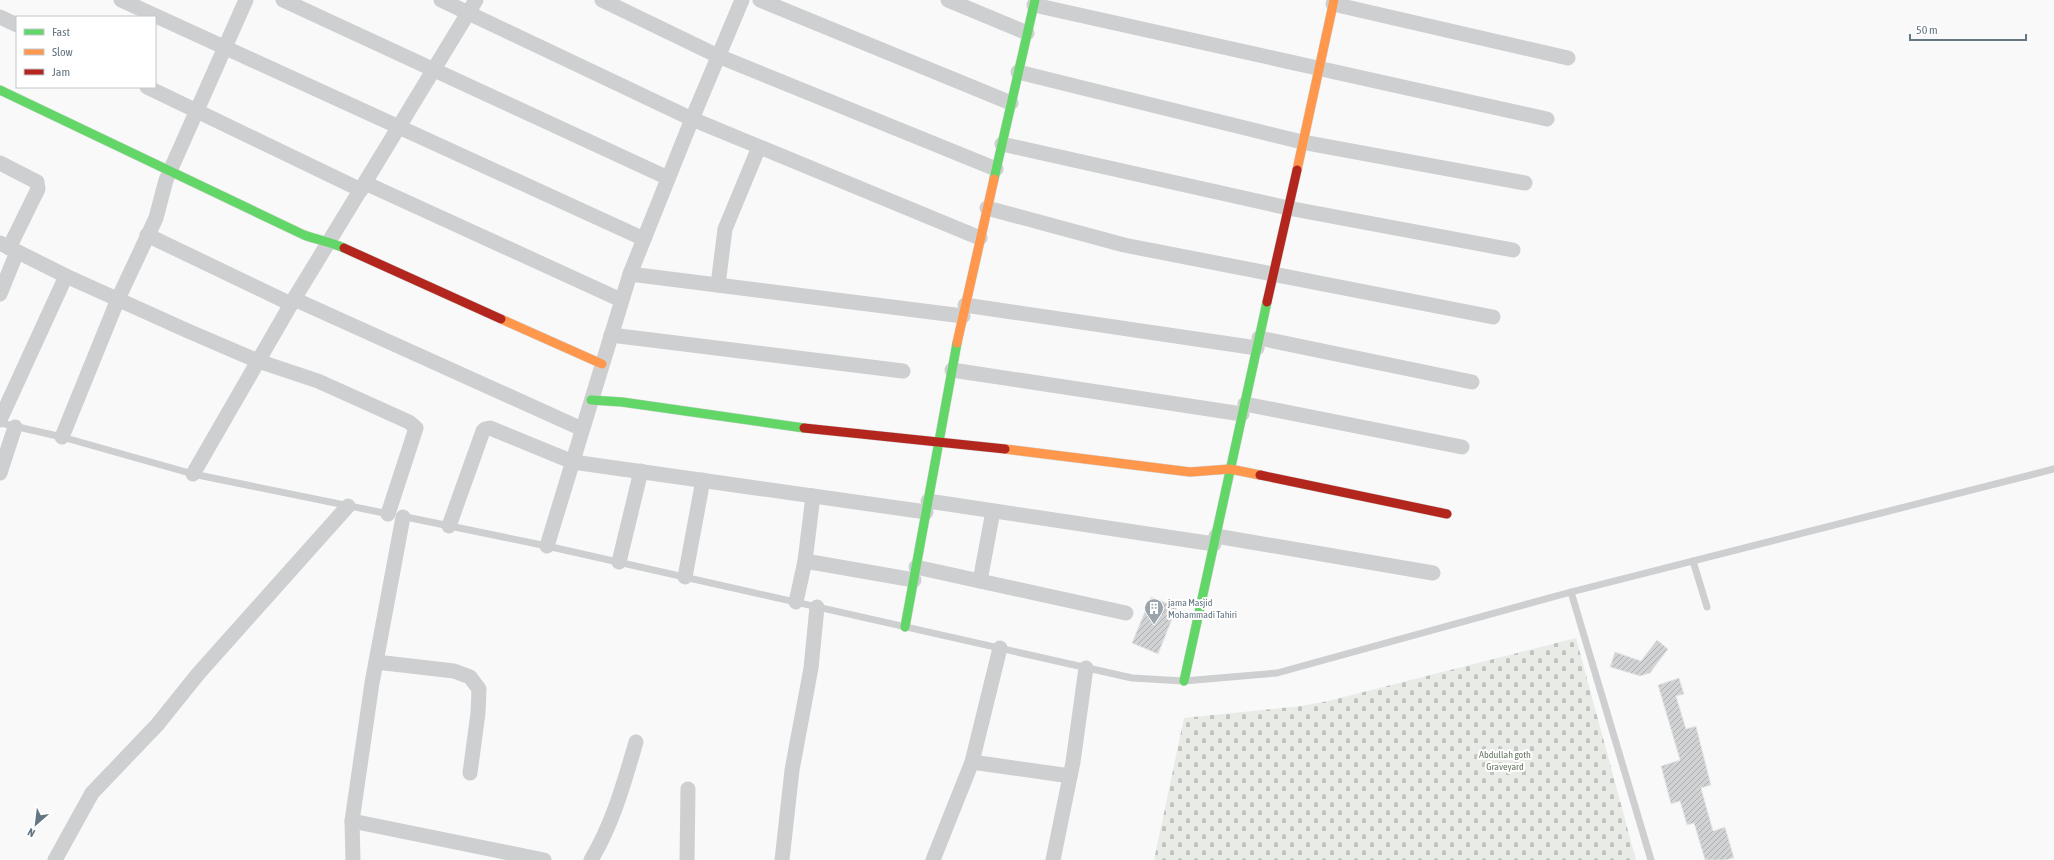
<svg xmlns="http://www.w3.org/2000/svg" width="2054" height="860" font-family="'Asap Condensed',sans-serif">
	<defs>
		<pattern id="cemetery-stones" width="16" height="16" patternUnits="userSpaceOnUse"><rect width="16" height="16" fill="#e8ebe6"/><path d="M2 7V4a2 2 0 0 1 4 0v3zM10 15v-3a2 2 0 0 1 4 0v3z" fill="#c0c3c0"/></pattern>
		<pattern id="building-hatch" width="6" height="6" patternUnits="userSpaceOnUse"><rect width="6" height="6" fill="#d0d2d3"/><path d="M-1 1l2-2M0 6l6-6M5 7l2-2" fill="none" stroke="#acafb1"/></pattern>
	</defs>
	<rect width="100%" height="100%" fill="#f9f9f9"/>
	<!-- cemetery -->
	<path fill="url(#cemetery-stones)" d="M1576,638L1636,860H1154L1184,718L1301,706L1328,701Z"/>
	<!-- building -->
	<g fill="url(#building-hatch)" stroke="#e8e8e8">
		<path d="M1151,597L1177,607L1158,654L1132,643Z"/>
		<path d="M1657,640L1668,649L1650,673L1640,676L1610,667L1615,652L1641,661Z"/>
		<path d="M1679,678L1684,694L1676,696L1686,729L1696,726L1711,785L1701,788L1713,831L1725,827L1734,858L1725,860H1705L1694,823L1687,825L1680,801L1671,804L1661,766L1680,760L1658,685Z"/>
	</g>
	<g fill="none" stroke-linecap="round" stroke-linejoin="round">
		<defs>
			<g id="fast">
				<path d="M0,90L304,235C318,240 330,242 344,248"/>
				<path d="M994,179L1035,0"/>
				<path d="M591,400L622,402L804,428"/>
				<path d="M905,627L957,343"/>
				<path d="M1184,681L1267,302"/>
			</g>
			<g id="slow">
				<path d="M1297,170L1334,0"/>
				<path d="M501,319L602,364"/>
				<path d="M957,343L994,179"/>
				<path d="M1005,449L1190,472L1230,469L1260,475"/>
			</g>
			<g id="jam">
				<path d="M344,248L501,319"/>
				<path d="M1267,302L1297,170"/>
				<path d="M804,428L1005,449"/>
				<path d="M1260,475L1447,514"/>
			</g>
		</defs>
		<!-- fast casing -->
		<use href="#fast" stroke="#d5d6d7" stroke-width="10"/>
		<!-- slow casing -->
		<use href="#slow" stroke="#d5d6d7" stroke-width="10"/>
		<!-- jam casing -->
		<use href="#jam" stroke="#d5d6d7" stroke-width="10"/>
		<!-- lane -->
		<g stroke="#cecfd0" stroke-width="7">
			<path d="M0,423L62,437L193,474L389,514"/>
			<path d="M401,516L547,546L1132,678L1184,681L1277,673L1571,592L2054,469"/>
			<path d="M1693,561L1707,607"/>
			<path d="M1571,592L1651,860"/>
		</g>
		<!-- street -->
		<g stroke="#cecfd0" stroke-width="15">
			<path d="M121,0L644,239"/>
			<path d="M283,0L668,178"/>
			<path d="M441,0L692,119L980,238"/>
			<path d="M602,0L718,56L996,169"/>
			<path d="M760,0L1011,103"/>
			<path d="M948,0L1027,33"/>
			<path d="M1333,4L1568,58"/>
			<path d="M1034,5L1547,119"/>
			<path d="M0,17L17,25"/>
			<path d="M1018,72L1302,142L1525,183"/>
			<path d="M147,87L361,190"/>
			<path d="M1002,144L1288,208L1513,250"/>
			<path d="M0,163L37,182L38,189L9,248"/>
			<path d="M365,183L621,300"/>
			<path d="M987,208L1124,245L1493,317"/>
			<path d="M147,235L291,304"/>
			<path d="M0,243L66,276L188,331L258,361L318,381L409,422L416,428L388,514"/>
			<path d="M630,274L963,316"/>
			<path d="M718,285L725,229L759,147"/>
			<path d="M0,294L17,252"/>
			<path d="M294,299L582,429"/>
			<path d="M965,305L1257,348"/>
			<path d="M611,335L903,371"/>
			<path d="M1259,338L1472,382"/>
			<path d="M952,370L1242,414"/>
			<path d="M1245,404L1462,447"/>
			<path d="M0,420L66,276"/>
			<path d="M62,437L118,299L156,218L166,180L246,0"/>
			<path d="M0,473L15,427"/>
			<path d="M193,474L294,299L476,0"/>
			<path d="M928,501L1214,544"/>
			<path d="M449,526L483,431L485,429L490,428L573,462L926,512"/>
			<path d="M1216,536L1433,573"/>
			<path d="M547,546L630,274L692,119L742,0"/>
			<path d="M805,561L914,580"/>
			<path d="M619,562L641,471"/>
			<path d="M916,567L1126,613"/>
			<path d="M685,577L703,480"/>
			<path d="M980,581L993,511"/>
			<path d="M796,602L805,561L813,496"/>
			<path d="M376,662L454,671L470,677L479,689L478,713L470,773"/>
			<path d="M972,762L1070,776"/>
			<path d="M352,821L544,860"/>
			<path d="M55,860L92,793L157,725L198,674L348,506"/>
			<path d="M353,860L352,821L372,683L403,517"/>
			<path d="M591,860C613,823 624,783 636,742"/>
			<path d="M687,860L688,789"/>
			<path d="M782,860L792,770L811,668L817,607"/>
			<path d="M933,860L972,762L1000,648"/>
			<path d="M1053,860L1073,762L1086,668"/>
		</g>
		<!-- fast -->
		<use href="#fast" stroke="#63d668" stroke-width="9"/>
		<!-- slow -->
		<use href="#slow" stroke="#ff974d" stroke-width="9"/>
		<!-- jam -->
		<use href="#jam" stroke="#b3261e" stroke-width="9"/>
	</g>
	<!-- icons -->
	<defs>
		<symbol id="building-pin" viewBox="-11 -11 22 30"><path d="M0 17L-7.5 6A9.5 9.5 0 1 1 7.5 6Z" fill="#99a4ac" stroke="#fff"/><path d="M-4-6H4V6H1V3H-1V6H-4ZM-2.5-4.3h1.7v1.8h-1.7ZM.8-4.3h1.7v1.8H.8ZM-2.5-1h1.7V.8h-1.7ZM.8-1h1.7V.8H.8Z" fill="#fff"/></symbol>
	</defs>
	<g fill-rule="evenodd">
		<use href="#building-pin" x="1143" y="597" width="22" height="30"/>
	</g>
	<g text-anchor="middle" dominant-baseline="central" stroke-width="4" stroke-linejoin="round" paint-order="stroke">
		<!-- poi labels -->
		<g font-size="10" fill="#657683" stroke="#fff" text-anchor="start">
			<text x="1168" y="602">jama Masjid<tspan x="1168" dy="12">Mohammadi Tahiri</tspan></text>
		</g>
		<!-- park labels -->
		<g font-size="10" fill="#687a64" stroke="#fff">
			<text x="1505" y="754">Abdullah goth<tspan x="1505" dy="12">Graveyard</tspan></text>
		</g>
	</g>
	<!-- legend -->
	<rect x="16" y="16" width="140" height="72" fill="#ffffff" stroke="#c1c8cd"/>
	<rect x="24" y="29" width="20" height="6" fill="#63d668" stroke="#c1c8cd"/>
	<text x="52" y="36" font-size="12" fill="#657683">Fast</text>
	<rect x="24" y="49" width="20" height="6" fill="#ff974d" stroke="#c1c8cd"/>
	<text x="52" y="56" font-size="12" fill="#657683">Slow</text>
	<rect x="24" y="69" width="20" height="6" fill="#b3261e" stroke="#c1c8cd"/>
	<text x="52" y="76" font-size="12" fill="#657683">Jam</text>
	<!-- north arrow -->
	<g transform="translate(36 824) rotate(208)" stroke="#ffffff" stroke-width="3" paint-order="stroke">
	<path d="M0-3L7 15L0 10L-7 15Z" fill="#657683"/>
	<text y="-6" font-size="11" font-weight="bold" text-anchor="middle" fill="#657683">N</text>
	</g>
	<!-- scale -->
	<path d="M1910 34v6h116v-6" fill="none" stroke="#657683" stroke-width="2"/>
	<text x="1916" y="34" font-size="12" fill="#657683" stroke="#ffffff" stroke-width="3" paint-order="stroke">50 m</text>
</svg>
